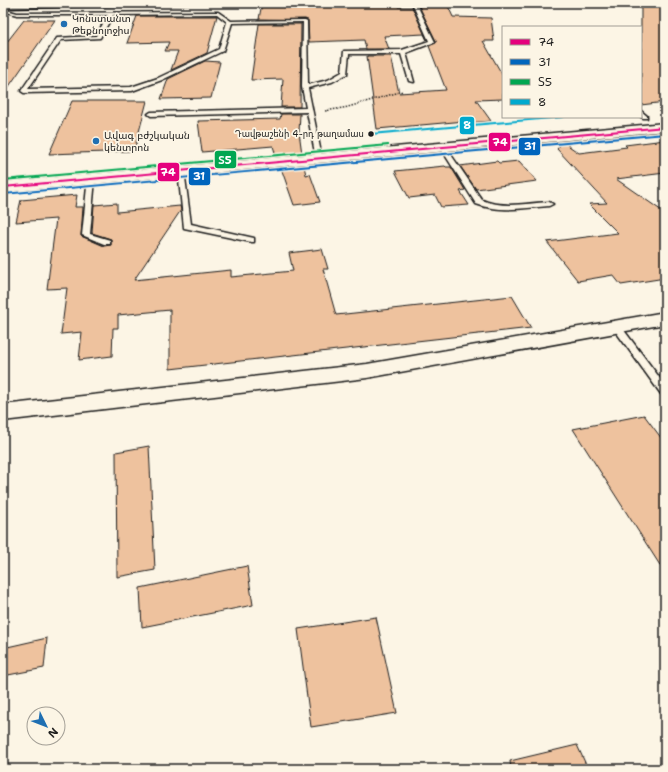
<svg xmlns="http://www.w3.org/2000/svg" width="668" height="772" font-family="'Shantell Sans','Noto Sans Armenian',sans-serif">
	<rect width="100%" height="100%" fill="#fcf5e5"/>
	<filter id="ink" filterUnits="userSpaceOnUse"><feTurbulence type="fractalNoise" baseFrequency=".025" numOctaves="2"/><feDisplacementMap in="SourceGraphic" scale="8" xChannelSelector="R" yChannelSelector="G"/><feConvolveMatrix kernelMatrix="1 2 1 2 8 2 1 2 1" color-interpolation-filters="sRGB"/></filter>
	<g filter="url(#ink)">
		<!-- building -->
		<g fill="#eec29e" stroke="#1c1c1c">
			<path d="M262,3H397L398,7H412L427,40L424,34L384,36L389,49H366L364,40L309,42L308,20L259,19Z"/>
			<path d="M641,3H665V102L641,105Z"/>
			<path d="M419,6H448L453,17L491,18L494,41H483L503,76V99L476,100L491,121L466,123L465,121L377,129L367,56H391L399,93L446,90L429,46L436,43V41Z"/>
			<path d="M137,16H217L207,53L171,70L178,51H165L169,42L127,43Z"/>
			<path d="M24,20H55L3,95V47Z"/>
			<path d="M259,24H301L300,107H281L283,79L251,80Z"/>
			<path d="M205,61L220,62L211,98L161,99L168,79Z"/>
			<path d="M72,101H147L134,151L49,154Z"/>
			<path d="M281,114H300L299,132L302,154L276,156L273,146L202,152L198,121L280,119Z"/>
			<path d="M665,140V173L616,179L665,213V278L621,285L613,275L578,281L547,242L618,233L589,204L607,203L557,149L563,142L579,153L627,147L625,145Z"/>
			<path d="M497,161L499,163L519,161L537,181L476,189L460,166Z"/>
			<path d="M304,166L306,175L310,174L320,202L294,205L281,168Z"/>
			<path d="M445,166L446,167H451L465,190L460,191L469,205L441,207L435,195L409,198L395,171Z"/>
			<path d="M77,195L75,207H83L81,236L104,246L111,245V239L92,233L94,205L117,203V212L180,206L181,210L134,280L231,270V277L293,271L289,253L322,249L328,269H323L336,315L512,296L531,328L170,369V310L118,315V328H113L112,356L79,360L82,332L61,334L67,288L47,289L56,219L16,222L21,200Z"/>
			<path d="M644,415L665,443V573L573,429Z"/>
			<path d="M149,446L155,570L117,577L116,452Z"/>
			<path d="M247,566L253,605L142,627L140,588Z"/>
			<path d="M376,617L397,713L311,727L298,629Z"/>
			<path d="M47,638L44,668L3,676V648Z"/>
			<path d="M577,745L588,769H511L510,761Z"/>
		</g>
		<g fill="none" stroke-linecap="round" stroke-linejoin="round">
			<defs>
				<g id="lane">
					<path d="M125,3H190L188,4L6,8L4,7L6,6Z"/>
					<path d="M412,3H416L435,42L406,53L414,82L409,81L401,54H349L347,74L332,82L308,88L322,158L319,160L316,158L307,112L151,116L148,114L151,112L306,108L302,87L303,22L232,23L223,51L162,80L132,91L24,93L21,91L57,38L96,36L108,15H17L3,11V9L17,13L218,12L231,21L305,20L307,21L308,85L328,80L342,72L344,51L402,50L429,41ZM217,14L227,22L219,49L158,78L131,87L28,89L61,40L100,38L113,15Z"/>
					<path d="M641,111L647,116V118H643L641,117Z"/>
					<path d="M441,146H445L482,200C503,209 527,203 549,202L553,204L549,206C524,208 500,213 476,204L440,147Z"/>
					<path d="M181,168L184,170L191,224L254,238V242H251L184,228L178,170Z"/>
					<path d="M88,177H91L95,179L90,234L110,240V244H104L82,235Z"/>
					<path d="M617,324L620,325L665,385V396L661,394L614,329L612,327Z"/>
				</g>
				<path id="street" d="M4,3H14L6,12L3,13Z"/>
				<g id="secondary">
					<path d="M665,123V131L3,192V182Z"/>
					<path d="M665,312V324L367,378L3,421V405L367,364Z"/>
				</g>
			</defs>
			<!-- lane casing -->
			<use href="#lane" stroke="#1c1c1c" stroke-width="3"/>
			<!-- street casing -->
			<use href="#street" stroke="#1c1c1c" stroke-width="3"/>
			<!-- secondary casing -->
			<use href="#secondary" stroke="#1c1c1c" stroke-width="3"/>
			<!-- path -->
			<path stroke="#1c1c1c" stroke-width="1.5" stroke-dasharray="1.5 1.5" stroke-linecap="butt" d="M325,111L348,107L403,91"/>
			<!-- lane -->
			<use href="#lane" fill="#fcf5e5" fill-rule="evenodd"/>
			<!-- street -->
			<use href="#street" fill="#fcf5e5" fill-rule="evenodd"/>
			<!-- secondary -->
			<use href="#secondary" fill="#fcf5e5" fill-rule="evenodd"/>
			<defs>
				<path id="bus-1" d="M665,126V128L3,188V186Z"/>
				<path id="bus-2" d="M665,133V135L3,195V193H4Z"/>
				<path id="bus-3" d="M388,144H389V146L3,181V179Z"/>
				<path id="bus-4" d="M552,117H565L563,118L371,135L369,134L371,133Z"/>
			</defs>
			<!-- bus-1 casing -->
			<use href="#bus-1" stroke="#fcf5e5" stroke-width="3"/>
			<!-- bus-2 casing -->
			<use href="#bus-2" stroke="#fcf5e5" stroke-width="3"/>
			<!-- bus-3 casing -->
			<use href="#bus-3" stroke="#fcf5e5" stroke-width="3"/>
			<!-- bus-4 casing -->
			<use href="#bus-4" stroke="#fcf5e5" stroke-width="3"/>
			<!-- bus-1 -->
			<use href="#bus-1" fill="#e5007d" fill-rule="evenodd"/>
			<!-- bus-2 -->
			<use href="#bus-2" fill="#0065bd" fill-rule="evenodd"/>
			<!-- bus-3 -->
			<use href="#bus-3" fill="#00a651" fill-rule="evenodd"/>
			<!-- bus-4 -->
			<use href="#bus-4" fill="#00a9ce" fill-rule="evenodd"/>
		</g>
	</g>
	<!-- markers -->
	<g fill="#1f6fb2" stroke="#fcf5e5" stroke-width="1.5">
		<circle cx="64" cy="24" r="4"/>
		<circle cx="96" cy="141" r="4"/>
	</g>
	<circle fill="#1c1c1c" stroke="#fcf5e5" stroke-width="1.5" cx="371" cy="134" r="3.5"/>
	<g text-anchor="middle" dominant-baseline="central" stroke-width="3.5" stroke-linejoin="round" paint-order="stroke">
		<!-- far-bus labels -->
		<g font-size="9" fill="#1c1c1c" stroke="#fcf5e5" text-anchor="end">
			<text x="364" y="134">Դավթաշենի 4-րդ թաղամաս</text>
		</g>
		<!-- far-poi labels -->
		<g font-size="10" fill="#1c1c1c" stroke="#fcf5e5" text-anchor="start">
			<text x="72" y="18">Կոնստանտ<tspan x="72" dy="12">Թեքնոլոջիս</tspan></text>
			<text x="104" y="135">Ավագ բժշկական<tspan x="104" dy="12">կենտրոն</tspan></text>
		</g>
	</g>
	<g stroke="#fcf5e5" stroke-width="1.5">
		<rect x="459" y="116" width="16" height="19" rx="4" fill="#00a9ce"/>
		<rect x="488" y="132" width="23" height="20" rx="4" fill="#e5007d"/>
		<rect x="518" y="137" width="23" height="19" rx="4" fill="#0065bd"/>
		<rect x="214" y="150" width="23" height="19" rx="4" fill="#00a651"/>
		<rect x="157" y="162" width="23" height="20" rx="4" fill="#e5007d"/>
		<rect x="188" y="167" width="23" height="19" rx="4" fill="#0065bd"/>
	</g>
	<g font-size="11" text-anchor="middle" font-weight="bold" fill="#fff">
		<text x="467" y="129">8</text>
		<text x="500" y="146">74</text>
		<text x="530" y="150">31</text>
		<text x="225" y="164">Տ5</text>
		<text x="168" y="176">74</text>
		<text x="199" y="180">31</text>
	</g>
	<!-- margin -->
	<rect width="668" height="772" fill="none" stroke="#fcf5e5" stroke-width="16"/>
	<rect x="8" y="8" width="652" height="756" fill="none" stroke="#1c1c1c" stroke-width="1.5" filter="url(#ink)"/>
	<!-- legend -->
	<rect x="502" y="26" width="140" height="92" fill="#fcf5e5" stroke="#a29e95"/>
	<rect x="510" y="39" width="20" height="6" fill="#e5007d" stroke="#a29e95"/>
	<text x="538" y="46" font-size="12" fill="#1c1c1c">74</text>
	<rect x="510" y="59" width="20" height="6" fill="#0065bd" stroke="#a29e95"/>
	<text x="538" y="66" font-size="12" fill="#1c1c1c">31</text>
	<rect x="510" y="79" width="20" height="6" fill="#00a651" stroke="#a29e95"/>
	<text x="538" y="86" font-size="12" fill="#1c1c1c">Տ5</text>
	<rect x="510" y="99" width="20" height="6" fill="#00a9ce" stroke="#a29e95"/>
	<text x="538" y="106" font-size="12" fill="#1c1c1c">8</text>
	<!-- north arrow -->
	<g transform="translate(46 726) rotate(133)"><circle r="19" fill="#fcf5e5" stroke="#a29e95"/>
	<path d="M0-3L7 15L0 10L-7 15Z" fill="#1f6fb2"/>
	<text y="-6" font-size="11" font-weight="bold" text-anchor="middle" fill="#1c1c1c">N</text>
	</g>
</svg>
